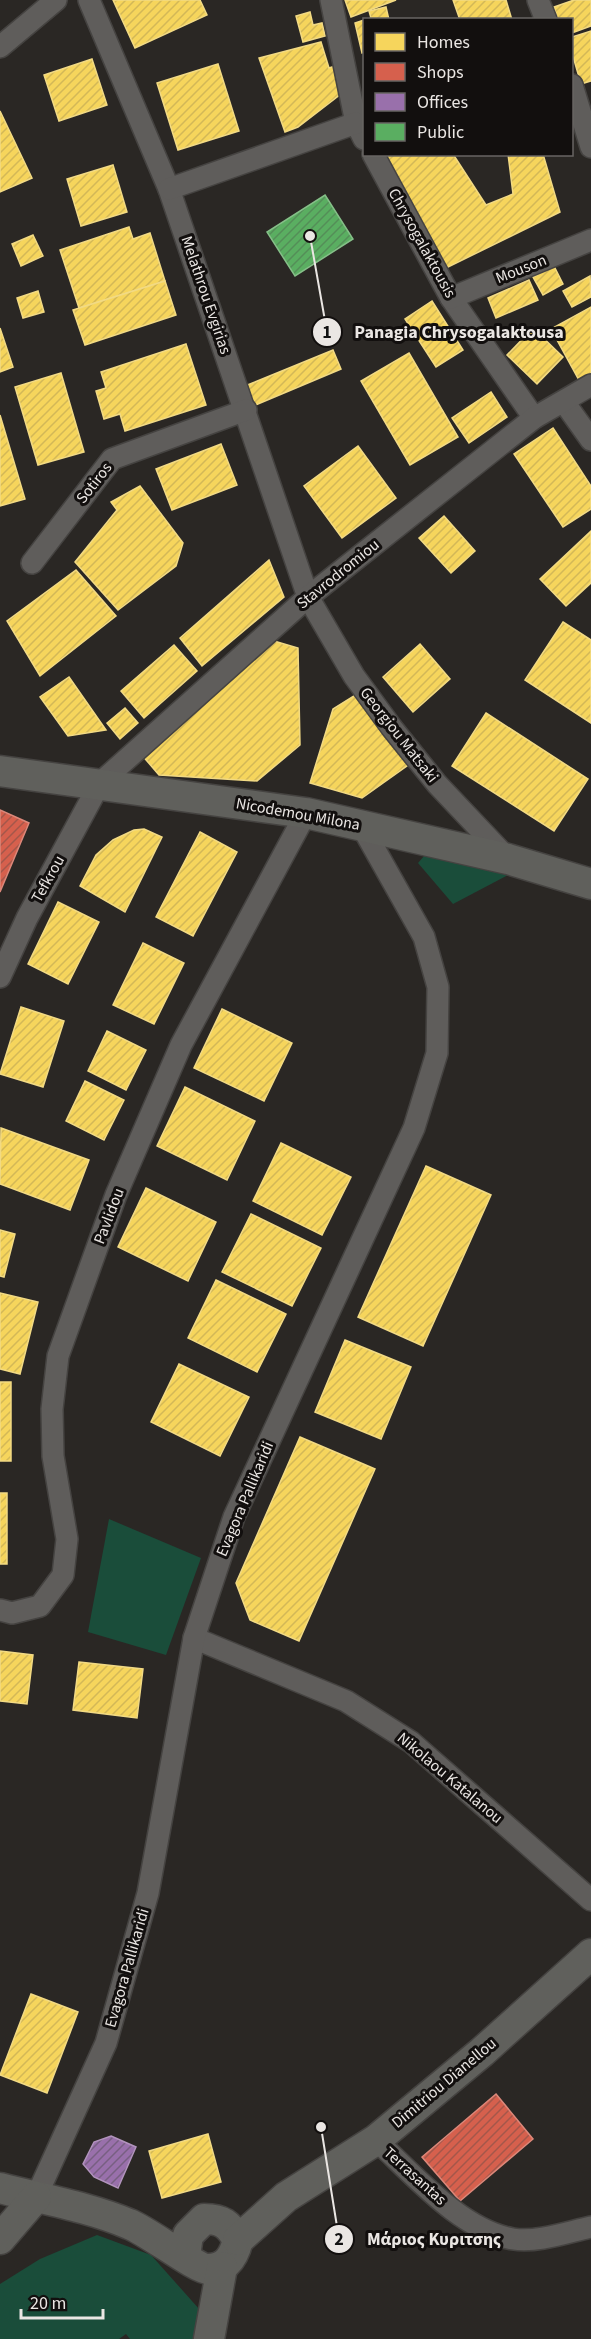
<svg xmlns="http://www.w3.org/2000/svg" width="591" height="2339" font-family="'Source Sans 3',sans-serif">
	<defs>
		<pattern id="homes-hatch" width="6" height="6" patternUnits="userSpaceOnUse" patternTransform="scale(1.5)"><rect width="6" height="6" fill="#f6d55c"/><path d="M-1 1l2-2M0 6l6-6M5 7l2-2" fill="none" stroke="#d3b857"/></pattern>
		<pattern id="shops-hatch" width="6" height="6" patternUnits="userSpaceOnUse" patternTransform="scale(1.5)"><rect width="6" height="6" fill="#d6604d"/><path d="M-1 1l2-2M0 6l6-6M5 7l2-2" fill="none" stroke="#a4574a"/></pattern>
		<pattern id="offices-hatch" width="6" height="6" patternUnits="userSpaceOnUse" patternTransform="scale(1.5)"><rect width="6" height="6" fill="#9970ab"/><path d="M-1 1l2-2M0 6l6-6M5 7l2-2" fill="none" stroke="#785f82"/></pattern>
		<pattern id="public-hatch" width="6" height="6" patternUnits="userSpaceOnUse" patternTransform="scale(1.5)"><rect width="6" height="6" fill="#5aae61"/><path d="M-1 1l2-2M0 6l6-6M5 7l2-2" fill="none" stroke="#548e58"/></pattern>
	</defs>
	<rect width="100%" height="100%" fill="#2a2724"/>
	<!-- green -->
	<g fill="#1a4d3a">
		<path d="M431,848L510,874L453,904L418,863Z"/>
		<path d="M109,1519L201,1558L166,1655L88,1632Z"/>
		<path d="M97,2235L151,2255L200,2310L193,2339H130L126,2334L119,2339H0V2284L40,2259Z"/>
	</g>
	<!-- homes -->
	<g fill="url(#homes-hatch)" stroke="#f2da84" stroke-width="1.5">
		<path d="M113,0H200L207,15L135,48Z"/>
		<path d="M345,0H396L351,17Z"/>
		<path d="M453,0H506L512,20H460Z"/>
		<path d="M574,0H591V26L572,33V20H558L554,7Z"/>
		<path d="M386,7L389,20H366L371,18L369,11Z"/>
		<path d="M310,12L313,25L322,23L325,36L303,42L296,16Z"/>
		<path d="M364,20V52L362,53L355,23Z"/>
		<path d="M591,31V81L581,84L572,53V37Z"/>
		<path d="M321,42L329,68L335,66L341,94L298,127L285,132L259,58Z"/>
		<path d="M92,59L107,105L59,121L44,75Z"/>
		<path d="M218,64L239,131L178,150L157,83Z"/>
		<path d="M0,111L32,178L0,192Z"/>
		<path d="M382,154H453L486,205L513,194L508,154H543L560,212L444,269Z"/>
		<path d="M113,165L127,212L81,226L67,179Z"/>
		<path d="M129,227L133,239L150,233L165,281L79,308L60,250Z"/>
		<path d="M33,235L43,256L21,266L12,244Z"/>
		<path d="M554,266L563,284L543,295L533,277Z"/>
		<path d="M590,276L591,297L572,307L563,291Z"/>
		<path d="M529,280L538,300L496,318L488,298Z"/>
		<path d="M165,281L176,315L85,345L73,310Z"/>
		<path d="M38,291L44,312L23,318L17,298Z"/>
		<path d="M432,301L463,350L436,367L405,319Z"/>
		<path d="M591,307V376L580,382L551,329Z"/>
		<path d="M0,328L13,367L0,372Z"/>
		<path d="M533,328L563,357L537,384L507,355Z"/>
		<path d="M186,344L206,405L125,431L120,414L104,419L96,391L106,388L101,372Z"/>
		<path d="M333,350L341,369L253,406L245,386Z"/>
		<path d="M409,353L458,437L410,465L361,381Z"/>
		<path d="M61,373L84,452L38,465L15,387Z"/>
		<path d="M491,392L507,417L469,443L452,418Z"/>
		<path d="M0,415L25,499L0,506Z"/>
		<path d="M553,428L591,486V509L563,527L514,454Z"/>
		<path d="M221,444L237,485L172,510L156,469Z"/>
		<path d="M358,446L396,498L342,538L304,486Z"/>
		<path d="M140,486L183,543L176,566L118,610L75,562L117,510L111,502Z"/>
		<path d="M444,516L475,551L451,573L419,538Z"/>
		<path d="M591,531V583L566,606L540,579Z"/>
		<path d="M269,560L284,597L202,666L180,638Z"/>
		<path d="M76,570L116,616L40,676L7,621Z"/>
		<path d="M563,622L591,640V723L525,680Z"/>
		<path d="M274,641L298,648L300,745L257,781L159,775L141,754Z"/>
		<path d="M420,644L450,679L413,712L383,677Z"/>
		<path d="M174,645L197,671L144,718L121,691Z"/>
		<path d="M69,677L106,730L68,736L40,697Z"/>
		<path d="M357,694L411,763L362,798L310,783L333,709Z"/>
		<path d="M125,708L138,723L120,739L107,723Z"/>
		<path d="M486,713L588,779L554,831L452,766Z"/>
		<path d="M144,829L162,837L125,912L80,886L96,855L113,840L134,830Z"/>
		<path d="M200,832L237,852L193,936L156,917Z"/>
		<path d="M58,902L99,922L68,984L28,964Z"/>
		<path d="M143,943L184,963L154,1024L113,1005Z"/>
		<path d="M21,1007L64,1021L43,1087L0,1074Z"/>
		<path d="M222,1009L292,1043L264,1101L194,1068Z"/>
		<path d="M107,1031L146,1050L126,1090L88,1071Z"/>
		<path d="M85,1081L124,1100L104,1140L66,1121Z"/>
		<path d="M185,1087L255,1121L227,1180L157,1146Z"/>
		<path d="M1,1128L89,1160L70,1210L0,1184Z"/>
		<path d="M281,1143L351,1177L322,1235L253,1201Z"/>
		<path d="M426,1166L491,1195L423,1346L358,1317Z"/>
		<path d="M146,1188L216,1222L188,1281L118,1247Z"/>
		<path d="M251,1214L321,1248L292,1306L222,1272Z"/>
		<path d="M0,1230L15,1234L4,1277L0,1276Z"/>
		<path d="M216,1280L286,1314L257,1372L188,1338Z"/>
		<path d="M0,1293L38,1302L20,1374L0,1369Z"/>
		<path d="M345,1340L411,1367L381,1439L315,1412Z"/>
		<path d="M179,1364L249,1397L220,1456L151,1422Z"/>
		<rect x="0" y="1382" width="11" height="79"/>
		<path d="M300,1437L375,1469L299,1641L250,1620L236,1583Z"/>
		<rect x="0" y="1493" width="7" height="71"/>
		<path d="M0,1651L33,1655L27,1704L0,1701Z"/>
		<path d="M79,1662L143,1669L137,1718L73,1710Z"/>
		<path d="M31,1994L78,2012L47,2093L0,2075Z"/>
		<path d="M208,2134L221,2182L162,2198L149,2151Z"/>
	</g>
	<!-- shops -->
	<g fill="url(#shops-hatch)" stroke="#dc887a" stroke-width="1.5">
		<path d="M0,810L29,823L0,892Z"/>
		<path d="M496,2094L533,2139L460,2201L422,2157Z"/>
	</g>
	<!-- offices -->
	<path fill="url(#offices-hatch)" stroke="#b193bc" stroke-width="1.5" d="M111,2136L136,2147L118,2188L94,2177L83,2164L94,2142Z"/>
	<!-- public -->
	<path fill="url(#public-hatch)" stroke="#85bf88" stroke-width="1.5" d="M325,195L353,239L295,276L267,232Z"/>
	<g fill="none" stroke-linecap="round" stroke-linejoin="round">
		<defs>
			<g id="street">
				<path d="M89,0L169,189L308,597L354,676L392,728L437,784L508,859"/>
				<path d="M331,0L356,123L364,139"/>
				<path d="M538,0L546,20"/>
				<path d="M0,47L56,0"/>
				<path d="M572,85L591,147"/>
				<path d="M373,154L451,298L534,418"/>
				<path d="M169,189L356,123"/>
				<path d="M451,298L591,240"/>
				<path d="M564,402L591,440"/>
				<path d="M32,563L112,459L246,410"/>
				<path d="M0,977L27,918L100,783L308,597L534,418L591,385"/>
				<path d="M0,1610L12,1613L40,1606L63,1575L67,1539L53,1456L52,1409L58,1356L116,1195L181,1045L306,813"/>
				<path d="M194,1638L346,1701L411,1742L591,1900"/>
				<path d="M376,2140C414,2175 461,2230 513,2239C537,2243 568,2232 591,2227"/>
				<path d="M36,2197L106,2043L148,1893L194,1638L234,1517L414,1128L437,1053L438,987L424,937L361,825"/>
			</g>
			<g id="secondary">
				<path d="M0,771L306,813L508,859L591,884"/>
				<path d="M0,2188C42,2199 89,2207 129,2224C146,2230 197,2269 208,2269C227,2269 234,2256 238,2240C229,2224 222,2219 204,2219L188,2235L185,2256"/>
				<path d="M0,2239L36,2197"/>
				<path d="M238,2240L286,2197L376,2140L482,2052L591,1954"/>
				<path d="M209,2339L222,2267"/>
			</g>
		</defs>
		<!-- street casing -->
		<use href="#street" stroke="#454341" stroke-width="24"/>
		<!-- secondary casing -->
		<use href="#secondary" stroke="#454341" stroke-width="33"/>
		<!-- street -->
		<use href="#street" stroke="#5f5d5b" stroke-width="21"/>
		<!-- secondary -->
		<use href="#secondary" stroke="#60605c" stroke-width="30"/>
	</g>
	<g text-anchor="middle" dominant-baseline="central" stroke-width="6" stroke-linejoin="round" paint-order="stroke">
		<!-- street labels -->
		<g font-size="16" fill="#eae6e3" stroke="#120f0e">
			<text transform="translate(422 243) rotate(61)">Chrysogalaktousis</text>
			<text transform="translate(521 269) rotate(-22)">Mouson</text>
			<text transform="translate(206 295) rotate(71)">Melathrou Evgirias</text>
			<text transform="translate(94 483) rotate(-52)">Sotiros</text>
			<text transform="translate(338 574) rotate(-39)">Stavrodromiou</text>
			<text transform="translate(399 735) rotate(52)">Georgiou Matsaki</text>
			<text transform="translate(298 814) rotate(10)">Nicodemou Milona</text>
			<text transform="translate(48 879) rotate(-61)">Tefkrou</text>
			<text transform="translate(109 1216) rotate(-69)">Pavlidou</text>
			<text transform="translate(245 1499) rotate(-67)">Evagora Pallikaridi</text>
			<text transform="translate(450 1778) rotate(40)">Nikolaou Katalanou</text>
			<text transform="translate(127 1968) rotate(-74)">Evagora Pallikaridi</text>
			<text transform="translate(444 2083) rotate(-40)">Dimitriou Dianellou</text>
			<text transform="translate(415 2176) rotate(42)">Terrasantas</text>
		</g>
	</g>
	<!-- callouts -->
	<path fill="none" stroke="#eae6e3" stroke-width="2" d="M310 236L327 332M321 2127L339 2239"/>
	<g fill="#eae6e3" stroke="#120f0e" stroke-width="2">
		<circle cx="310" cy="236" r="6"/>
		<circle cx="321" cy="2127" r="6"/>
		<circle cx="327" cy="332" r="15"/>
		<circle cx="339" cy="2239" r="15"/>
	</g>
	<g font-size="18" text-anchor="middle" font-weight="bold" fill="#111">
		<text x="327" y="338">1</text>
		<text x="339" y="2245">2</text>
	</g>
	<g font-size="18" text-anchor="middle" font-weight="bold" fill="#eae6e3" stroke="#120f0e" stroke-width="6" stroke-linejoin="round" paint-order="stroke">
		<text x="459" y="338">Panagia Chrysogalaktousa</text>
		<text x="434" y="2245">Μάριος Κυριτσης</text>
	</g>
	<!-- legend -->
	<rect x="363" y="18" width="210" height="138" fill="#120f0e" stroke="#686563" stroke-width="1.5"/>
	<rect x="375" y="33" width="30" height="18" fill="#f6d55c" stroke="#686563" stroke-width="1.5"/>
	<text x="417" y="48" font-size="18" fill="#eae6e3">Homes</text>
	<rect x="375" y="63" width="30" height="18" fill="#d6604d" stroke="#686563" stroke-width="1.5"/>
	<text x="417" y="78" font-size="18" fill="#eae6e3">Shops</text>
	<rect x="375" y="93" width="30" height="18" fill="#9970ab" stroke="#686563" stroke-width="1.5"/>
	<text x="417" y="108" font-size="18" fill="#eae6e3">Offices</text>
	<rect x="375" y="123" width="30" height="18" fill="#5aae61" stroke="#686563" stroke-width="1.5"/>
	<text x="417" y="138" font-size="18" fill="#eae6e3">Public</text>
	<!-- scale -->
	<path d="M21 2309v9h82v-9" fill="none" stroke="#eae6e3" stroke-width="3"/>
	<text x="30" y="2309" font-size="18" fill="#eae6e3" stroke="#120f0e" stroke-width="4.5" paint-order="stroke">20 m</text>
</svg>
